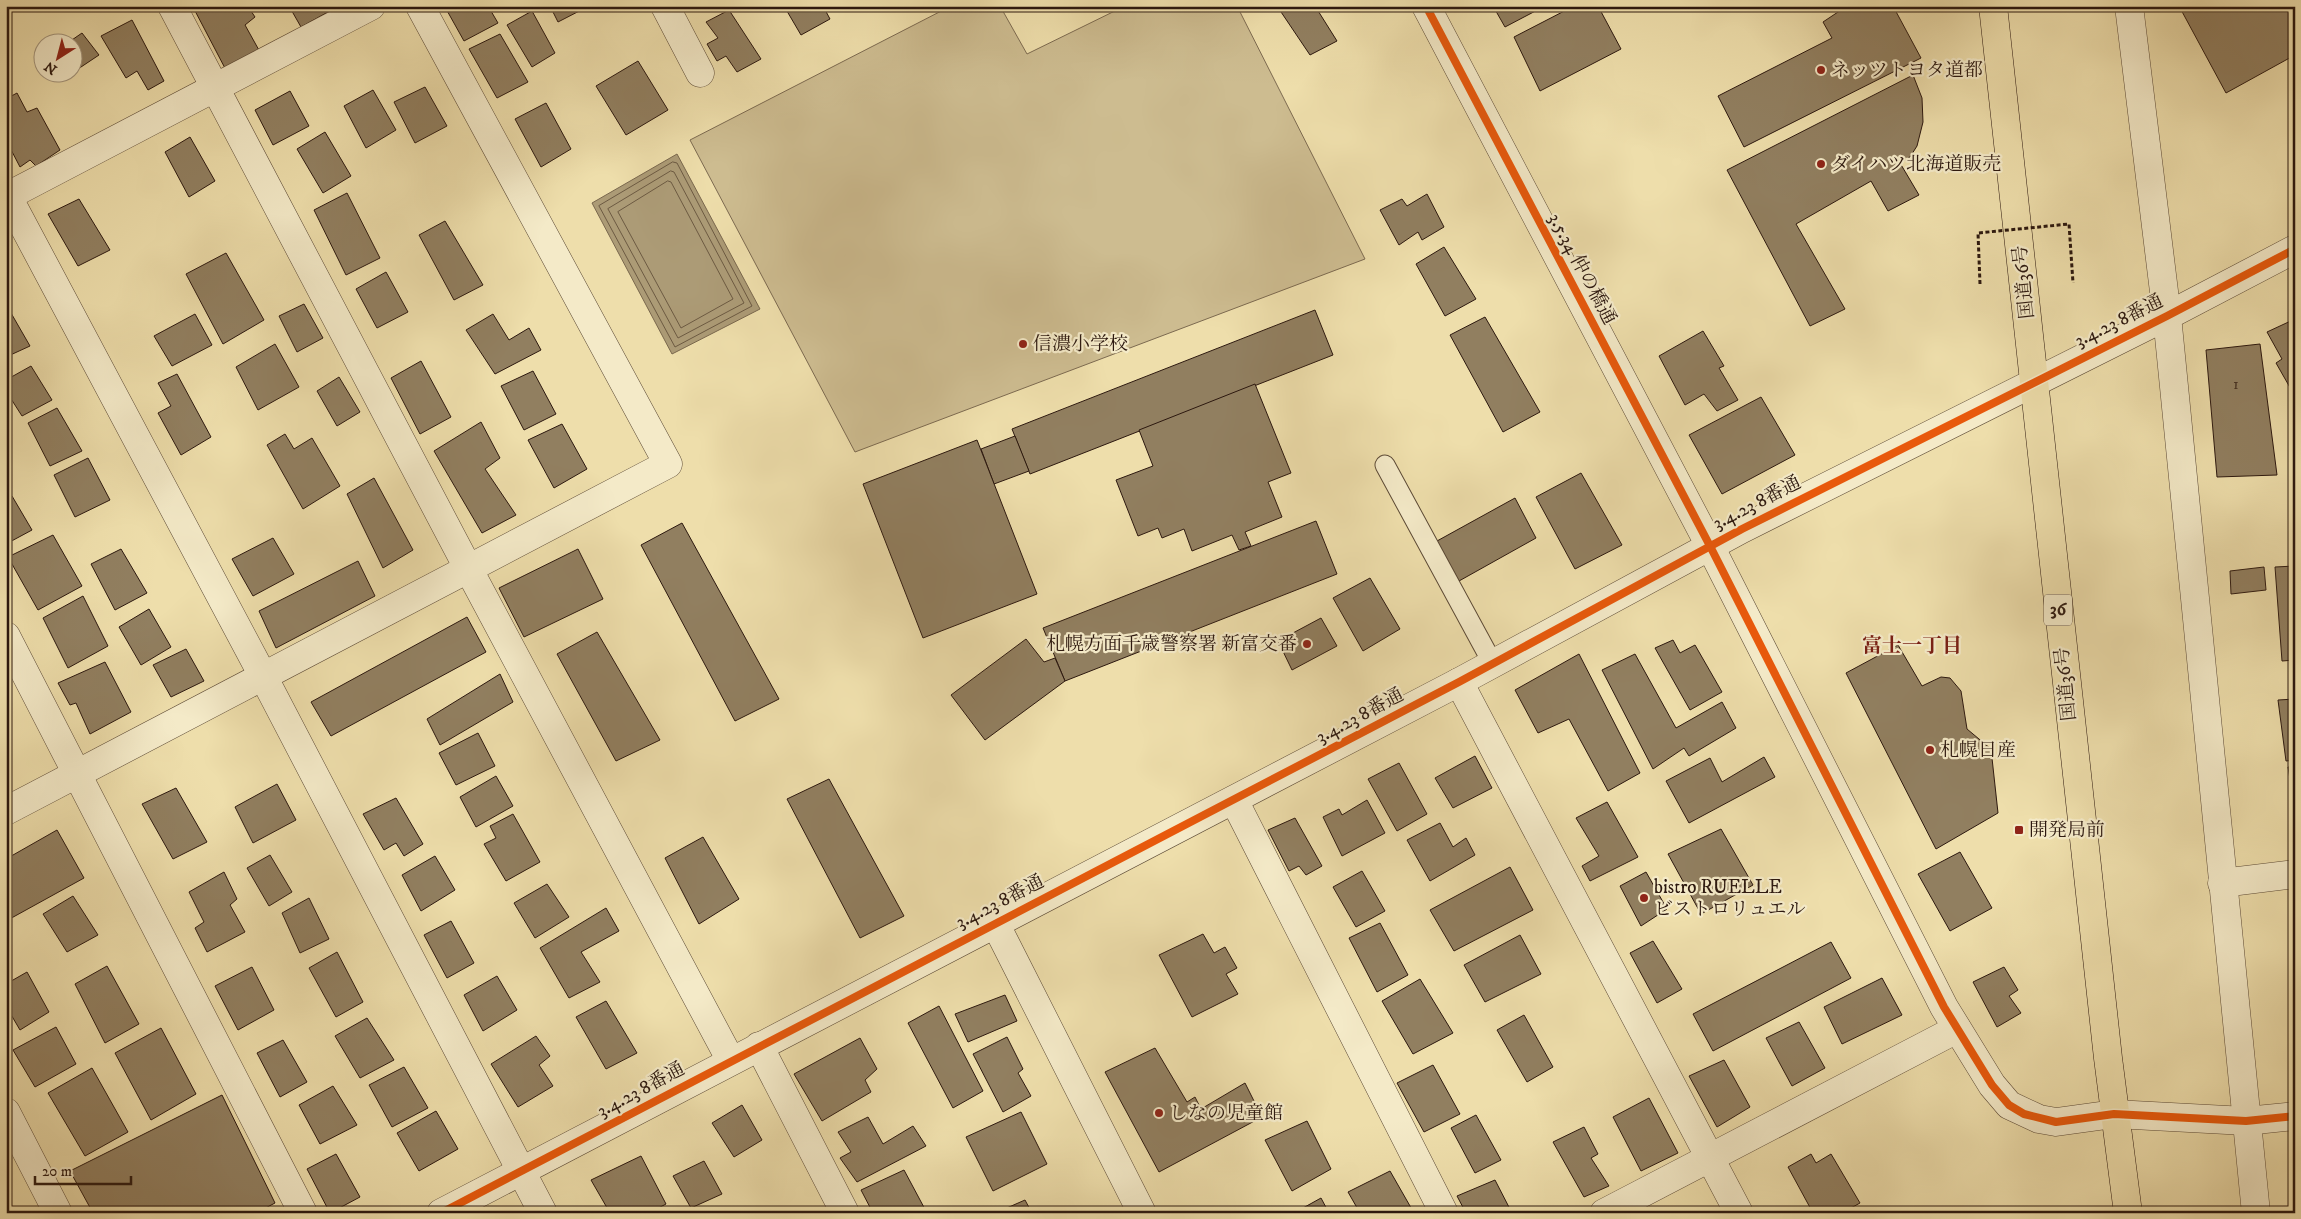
<svg xmlns="http://www.w3.org/2000/svg" width="2301" height="1219" font-family="'IM FELL DW Pica','Noto Serif JP',serif">
	<rect width="100%" height="100%" fill="#eedeab"/>
	<filter id="stains"><feTurbulence type="fractalNoise" baseFrequency=".004" numOctaves="4"/><feColorMatrix values="0 0 0 0 .2 0 0 0 0 .09 0 0 0 0 .02 0 0 0 .5 -.17"/></filter>
	<radialGradient id="worn" r=".72"><stop offset=".6" stop-color="#630" stop-opacity="0"/><stop offset="1" stop-color="#630" stop-opacity=".3"/></radialGradient>
	<!-- green -->
	<path fill="#cdbc90" stroke="#7c6a50" d="M951,6H1000L1027,54L1125,6H1237L1365,259L855,452L690,140Z"/>
	<!-- water -->
	<path fill="#ac9b76" stroke="#79674d" d="M677,154L760,309L672,354L592,203Z"/>
	<g fill="none" stroke-linecap="round" stroke-linejoin="round">
		<!-- shore -->
		<g stroke="#6c5a42" stroke-width="1">
			<path d="M673,162L677,163L752,306L675,347L599,206Z"/>
			<path d="M671,171L674,172L744,303L678,338L608,209Z"/>
			<path d="M668,181L671,182L733,299L681,328L618,212Z"/>
		</g>
	</g>
	<!-- building -->
	<g fill="#917f60" stroke="#2c180f">
		<path d="M252,6L249,8L255,17L245,25L260,52L227,72L193,7Z"/>
		<path d="M289,6H325L328,12L301,27Z"/>
		<path d="M488,6L498,23L464,41L445,7Z"/>
		<path d="M550,6H589L558,22Z"/>
		<path d="M784,6H823L830,19L801,35Z"/>
		<path d="M1277,6H1315L1337,41L1310,55Z"/>
		<path d="M1493,6H1545L1505,27Z"/>
		<path d="M1574,6H1598L1621,49L1540,91L1514,37Z"/>
		<path d="M1847,6H1893L1921,58L1744,147L1718,96L1832,38L1823,22Z"/>
		<path d="M2179,6H2295V55L2226,93Z"/>
		<path d="M729,10L761,59L737,72L726,56L717,61L707,44L718,38L706,22Z"/>
		<path d="M532,11L555,53L532,67L507,25Z"/>
		<path d="M132,20L164,81L148,90L137,71L126,78L101,36Z"/>
		<path d="M82,33L99,55L78,69L72,62V42H69Z"/>
		<path d="M500,34L528,82L497,98L469,49Z"/>
		<path d="M638,61L668,110L626,135L596,86Z"/>
		<path d="M1913,75L1922,98L1923,122L1917,146L1910,157L1900,163L1919,195L1888,211L1871,181L1796,224L1845,309L1810,326L1727,170Z"/>
		<path d="M425,87L447,126L415,143L394,102Z"/>
		<path d="M373,90L396,130L366,148L344,106Z"/>
		<path d="M290,91L309,126L273,145L255,110Z"/>
		<path d="M17,93L27,112L37,108L60,150L36,166L30,160L20,167L6,140V99Z"/>
		<path d="M546,103L571,149L541,167L515,119Z"/>
		<path d="M325,132L351,176L323,193L297,149Z"/>
		<path d="M190,137L215,181L189,197L165,152Z"/>
		<path d="M347,193L380,258L346,275L314,210Z"/>
		<path d="M1427,194L1444,227L1422,240L1418,232L1399,245L1380,210L1402,199L1407,206Z"/>
		<path d="M79,199L110,250L78,266L48,214Z"/>
		<path d="M445,221L483,285L454,300L419,235Z"/>
		<path d="M1444,247L1476,299L1445,316L1416,264Z"/>
		<path d="M226,253L264,320L223,344L186,274Z"/>
		<path d="M386,272L408,312L377,328L356,289Z"/>
		<path d="M304,304L323,338L297,352L279,316Z"/>
		<path d="M1315,310L1333,355L1030,474L1012,429Z"/>
		<path d="M11,313L30,346L6,357V316Z"/>
		<path d="M195,314L212,345L172,366L154,336Z"/>
		<path d="M493,314L509,340L529,328L541,350L495,374L466,330Z"/>
		<path d="M1485,317L1540,412L1503,432L1450,335Z"/>
		<path d="M2295,319V390L2292,391L2276,363L2282,359L2267,332Z"/>
		<path d="M1703,331L1724,366L1719,368L1738,400L1717,411L1704,394L1685,405L1659,356Z"/>
		<path d="M275,344L299,387L258,410L236,367Z"/>
		<path d="M2260,344L2277,475L2217,477L2206,350Z"/>
		<path d="M421,361L451,417L420,434L391,378Z"/>
		<path d="M31,366L52,400L22,416L6,391V380Z"/>
		<path d="M533,371L556,414L524,430L501,386Z"/>
		<path d="M177,374L211,437L181,455L158,413L171,406L158,383Z"/>
		<path d="M339,377L360,412L337,426L317,391Z"/>
		<path d="M1255,384L1291,473L1268,482L1282,517L1245,532L1251,546L1239,550L1232,535L1192,551L1184,529L1162,538L1158,528L1138,536L1116,480L1153,466L1139,430Z"/>
		<path d="M1761,397L1795,455L1722,494L1689,435Z"/>
		<path d="M57,408L82,451L50,466L28,423Z"/>
		<path d="M481,422L500,458L485,469L516,515L482,533L434,451Z"/>
		<path d="M562,424L587,469L554,488L528,440Z"/>
		<path d="M285,434L294,449L312,438L340,486L303,509L267,445Z"/>
		<path d="M1015,436L1029,471L994,484L981,449Z"/>
		<path d="M977,440L1037,594L923,638L863,484Z"/>
		<path d="M88,458L110,500L75,517L54,475Z"/>
		<path d="M1581,473L1622,545L1575,569L1536,497Z"/>
		<path d="M374,478L413,550L383,568L347,494Z"/>
		<path d="M12,496L32,530L6,544V499Z"/>
		<path d="M1515,498L1536,538L1459,581L1437,541Z"/>
		<path d="M1316,521L1337,574L1065,681L1043,628Z"/>
		<path d="M682,523L779,699L735,721L641,545Z"/>
		<path d="M53,535L82,586L38,610L8,557Z"/>
		<path d="M273,538L294,574L253,596L232,559Z"/>
		<path d="M121,549L147,593L115,610L91,564Z"/>
		<path d="M578,549L603,599L524,637L499,588Z"/>
		<path d="M358,561L375,596L276,648L259,611Z"/>
		<path d="M2295,566V660L2282,661L2275,567Z"/>
		<path d="M2264,567L2266,590L2231,594L2230,571Z"/>
		<path d="M1370,578L1400,629L1363,651L1333,598Z"/>
		<path d="M83,596L108,646L68,668L43,618Z"/>
		<path d="M149,609L171,647L141,665L119,627Z"/>
		<path d="M467,617L486,652L331,736L311,702Z"/>
		<path d="M1321,618L1337,646L1292,670L1278,641Z"/>
		<path d="M597,632L660,740L616,761L557,654Z"/>
		<path d="M1026,639L1044,662L1055,658L1065,681L985,740L951,695Z"/>
		<path d="M1673,640L1680,653L1695,645L1722,692L1690,710L1655,648Z"/>
		<path d="M1898,645L1922,686L1941,677L1950,678L1961,691L1967,729L1991,749L1998,813L1936,849L1846,673Z"/>
		<path d="M186,649L204,681L171,697L153,665Z"/>
		<path d="M1579,654L1640,773L1608,791L1569,719L1538,733L1515,690Z"/>
		<path d="M1635,654L1676,728L1722,702L1736,728L1689,756L1684,748L1653,769L1602,670Z"/>
		<path d="M105,662L131,712L90,734L76,703L70,705L58,683Z"/>
		<path d="M500,674L513,702L440,745L427,719Z"/>
		<path d="M2295,699V760L2286,761L2278,700Z"/>
		<path d="M478,733L495,766L456,785L439,753Z"/>
		<path d="M1475,756L1492,788L1453,808L1435,778Z"/>
		<path d="M1764,757L1775,777L1689,823L1666,781L1710,758L1722,782Z"/>
		<path d="M1399,763L1427,814L1397,831L1368,779Z"/>
		<path d="M2288,767H2295V811Z"/>
		<path d="M496,776L513,806L476,827L460,797Z"/>
		<path d="M829,779L904,916L860,938L787,799Z"/>
		<path d="M277,784L296,820L253,843L235,807Z"/>
		<path d="M176,788L207,842L173,859L142,804Z"/>
		<path d="M396,798L423,844L404,856L396,843L384,850L363,814Z"/>
		<path d="M1367,800L1385,833L1342,856L1323,817L1339,809L1342,815Z"/>
		<path d="M1607,802L1638,857L1590,881L1582,866L1599,856L1576,818Z"/>
		<path d="M513,814L540,862L506,881L484,844L496,838L490,826Z"/>
		<path d="M1295,818L1322,866L1306,875L1299,866L1289,871L1268,830Z"/>
		<path d="M1440,823L1453,847L1466,838L1475,855L1430,881L1407,840Z"/>
		<path d="M1721,829L1753,885L1701,914L1668,854Z"/>
		<path d="M57,830L84,878L6,921V859Z"/>
		<path d="M703,837L739,899L699,924L665,858Z"/>
		<path d="M1960,852L1992,908L1950,931L1918,874Z"/>
		<path d="M270,855L292,892L269,906L247,868Z"/>
		<path d="M435,856L455,890L421,911L402,875Z"/>
		<path d="M1510,867L1533,910L1454,951L1430,910Z"/>
		<path d="M1362,871L1385,911L1356,927L1333,887Z"/>
		<path d="M224,872L237,899L230,905L245,932L207,952L195,928L204,922L189,892Z"/>
		<path d="M1646,872L1667,909L1641,926L1620,886Z"/>
		<path d="M547,884L569,917L535,938L514,903Z"/>
		<path d="M73,896L98,935L67,952L43,914Z"/>
		<path d="M309,898L329,939L300,953L282,913Z"/>
		<path d="M606,908L619,931L581,952L600,982L569,998L540,948Z"/>
		<path d="M451,921L474,963L447,978L424,935Z"/>
		<path d="M1380,923L1408,975L1377,992L1349,938Z"/>
		<path d="M1203,934L1214,953L1225,947L1237,968L1226,974L1238,994L1192,1017L1159,955Z"/>
		<path d="M1520,935L1541,974L1485,1002L1464,965Z"/>
		<path d="M1653,941L1682,989L1657,1003L1630,953Z"/>
		<path d="M1831,942L1851,978L1713,1051L1693,1014Z"/>
		<path d="M2291,942H2295V990Z"/>
		<path d="M337,952L363,1002L336,1017L309,968Z"/>
		<path d="M107,966L139,1024L105,1043L75,984Z"/>
		<path d="M252,967L274,1010L238,1030L215,986Z"/>
		<path d="M2004,967L2018,990L2009,996L2021,1013L1997,1027L1973,982Z"/>
		<path d="M27,972L49,1012L20,1030L6,1006V984Z"/>
		<path d="M497,976L517,1010L483,1031L464,995Z"/>
		<path d="M1882,978L1902,1015L1842,1044L1824,1007Z"/>
		<path d="M1420,979L1453,1033L1413,1054L1382,1001Z"/>
		<path d="M1005,995L1017,1021L968,1042L955,1014Z"/>
		<path d="M606,1001L637,1053L606,1069L576,1017Z"/>
		<path d="M939,1006L983,1091L953,1108L908,1023Z"/>
		<path d="M1524,1015L1553,1067L1527,1082L1497,1030Z"/>
		<path d="M367,1018L394,1060L360,1078L335,1036Z"/>
		<path d="M1799,1022L1825,1068L1792,1086L1766,1038Z"/>
		<path d="M56,1027L76,1064L35,1087L13,1050Z"/>
		<path d="M161,1028L196,1094L151,1120L115,1053Z"/>
		<path d="M536,1036L550,1056L539,1065L553,1086L518,1107L491,1064Z"/>
		<path d="M1007,1037L1023,1069L1018,1073L1031,1096L1003,1112L973,1054Z"/>
		<path d="M860,1038L877,1069L865,1080L871,1092L822,1121L794,1074Z"/>
		<path d="M283,1040L307,1082L280,1097L257,1053Z"/>
		<path d="M1155,1048L1187,1102L1195,1097L1201,1109L1245,1083L1262,1117L1159,1172L1105,1072Z"/>
		<path d="M1724,1060L1750,1107L1717,1127L1689,1076Z"/>
		<path d="M1433,1065L1460,1114L1424,1132L1397,1083Z"/>
		<path d="M404,1067L428,1108L392,1127L369,1085Z"/>
		<path d="M92,1068L128,1132L85,1156L48,1093Z"/>
		<path d="M333,1086L357,1125L320,1144L299,1105Z"/>
		<path d="M222,1095L275,1203L256,1213H93L70,1171Z"/>
		<path d="M1649,1098L1678,1153L1641,1171L1613,1117Z"/>
		<path d="M742,1105L762,1140L734,1157L712,1123Z"/>
		<path d="M436,1111L458,1149L419,1171L397,1133Z"/>
		<path d="M1021,1112L1047,1164L993,1191L966,1137Z"/>
		<path d="M1476,1115L1501,1160L1475,1173L1451,1128Z"/>
		<path d="M868,1117L883,1144L913,1126L926,1146L857,1182L840,1158L851,1152L838,1132Z"/>
		<path d="M1307,1121L1331,1169L1292,1191L1265,1140Z"/>
		<path d="M1584,1127L1598,1154L1591,1158L1609,1186L1584,1197L1553,1142Z"/>
		<path d="M336,1154L360,1197L330,1213L307,1169Z"/>
		<path d="M1811,1154L1816,1163L1831,1154L1860,1203L1842,1213H1813L1788,1167Z"/>
		<path d="M641,1156L666,1204L649,1213H610L591,1180Z"/>
		<path d="M704,1161L722,1194L691,1208L673,1176Z"/>
		<path d="M904,1170L927,1213H873L861,1190Z"/>
		<path d="M1390,1171L1414,1213H1360L1348,1192Z"/>
		<path d="M1495,1180L1512,1213H1466L1457,1196Z"/>
		<path d="M1321,1198L1329,1213H1294Z"/>
		<path d="M1025,1200L1032,1213L1000,1211Z"/>
	</g>
	<g fill="none" stroke-linecap="round" stroke-linejoin="round">
		<defs>
			<path id="service" d="M1385,465L1493,664"/>
			<g id="minor">
				<path d="M172,6L468,568L731,1061"/>
				<path d="M665,6L700,73"/>
				<path d="M2129,6L2167,316L2256,1213"/>
				<path d="M6,193L263,676L543,1213"/>
				<path d="M6,197L371,6"/>
				<path d="M6,636L303,1213"/>
				<path d="M1459,682L1739,1213"/>
				<path d="M1234,800L1444,1213"/>
				<path d="M6,811L668,464L420,6"/>
				<path d="M2222,883L2295,874"/>
				<path d="M995,923L1142,1213"/>
				<path d="M759,1046L845,1213"/>
				<path d="M6,1112L58,1213"/>
				<path d="M2114,1114L2246,1121L2295,1116"/>
				<path d="M1604,1213L1957,1029"/>
			</g>
			<g id="tertiary">
				<path d="M1426,6L1710,546L1944,1007L1992,1085L2009,1105L2039,1119L2056,1122L2114,1114"/>
				<path d="M441,1213L1459,682L1742,529L2167,316L2295,249"/>
			</g>
			<path id="trunk" d="M1993,6L2108,1058L2128,1213"/>
		</defs>
		<!-- service casing -->
		<use href="#service" stroke="#5c4a36" stroke-width="21"/>
		<!-- minor casing -->
		<use href="#minor" stroke="#5c4a36" stroke-width="29"/>
		<!-- tertiary casing -->
		<use href="#tertiary" stroke="#5c4a36" stroke-width="29"/>
		<!-- trunk casing -->
		<use href="#trunk" stroke="#2c180f" stroke-width="29"/>
		<!-- service -->
		<use href="#service" stroke="#f4eac8" stroke-width="19"/>
		<!-- minor -->
		<use href="#minor" stroke="#f4eac8" stroke-width="28"/>
		<!-- tertiary -->
		<use href="#tertiary" stroke="#f4eac8" stroke-width="28"/>
		<!-- trunk -->
		<use href="#trunk" stroke="#eedeab" stroke-width="28"/>
		<!-- path-bridge -->
		<path stroke="#2c180f" stroke-width="3" stroke-dasharray="4 2.5" stroke-linecap="butt" d="M1980,284L1978,233L2069,224L2073,283"/>
		<defs>
			<g id="cycleway">
				<path d="M1426,6L1710,546L1944,1007L1992,1085L2009,1105L2024,1114L2056,1122L2114,1114L2246,1121L2295,1116"/>
				<path d="M441,1213L1459,682L1742,529L2167,316L2295,249"/>
			</g>
		</defs>
		<!-- cycleway casing -->
		<use href="#cycleway" stroke="#f4eac8" stroke-width="11"/>
		<!-- cycleway -->
		<use href="#cycleway" stroke="#e8590c" stroke-width="8"/>
	</g>
	<!-- markers -->
	<g fill="#8f2418" stroke="#f4eac8" stroke-width="2">
		<circle cx="1821" cy="70" r="5"/>
		<circle cx="1821" cy="164" r="5"/>
		<circle cx="1023" cy="344" r="5"/>
		<circle cx="1307" cy="644" r="5"/>
		<circle cx="1930" cy="750" r="5"/>
		<rect x="2014" y="825" width="10" height="10" rx="2.5"/>
		<circle cx="1644" cy="898" r="5"/>
		<circle cx="1159" cy="1113" r="5"/>
	</g>
	<g text-anchor="middle" dominant-baseline="central" stroke-width="4.5" stroke-linejoin="round" paint-order="stroke">
		<!-- number labels -->
		<g font-size="16" fill="#453223">
			<text x="2236" y="384">1</text>
		</g>
		<!-- shield labels -->
		<rect fill="#f4eac8" stroke="#685746" stroke-width="1" x="2044" y="594.5" width="28" height="31" rx="4"/>
		<g font-size="18" font-weight="bold" fill="#2c180f">
			<text x="2058" y="610">36</text>
		</g>
		<!-- poi labels -->
		<g font-size="19" fill="#2c180f" stroke="#f4eac8" text-anchor="start">
			<text x="1831" y="70">ネッツトヨタ道都</text>
			<text x="1831" y="164">ダイハツ北海道販売</text>
			<text x="1033" y="344">信濃小学校</text>
			<text x="1297" y="644" text-anchor="end">札幌方面千歳警察署 新富交番</text>
			<text x="1940" y="750">札幌日産</text>
			<text x="2029" y="830">開発局前</text>
			<text x="1654" y="887">bistro RUELLE<tspan x="1654" dy="22">ビストロリュエル</tspan></text>
			<text x="1169" y="1113">しなの児童館</text>
		</g>
		<!-- street labels -->
		<g font-size="19" fill="#2c180f" stroke="#f4eac8">
			<text transform="translate(1582 269) rotate(62)">3.5.34 仲の橋通</text>
			<text transform="translate(2024 282) rotate(-96)">国道36号</text>
			<text transform="translate(2119 321) rotate(-26)">3.4.23 8番通</text>
			<text transform="translate(1757 503) rotate(-27)">3.4.23 8番通</text>
			<text transform="translate(2066 684) rotate(-96)">国道36号</text>
			<text transform="translate(1360 716) rotate(-28)">3.4.23 8番通</text>
			<text transform="translate(1000 902) rotate(-27)">3.4.23 8番通</text>
			<text transform="translate(641 1090) rotate(-28)">3.4.23 8番通</text>
		</g>
		<!-- neighbourhood labels -->
		<g font-size="20" font-weight="bold" fill="#7a1f14" stroke="#f4eac8">
			<text x="1912" y="646">富士一丁目</text>
		</g>
	</g>
	<!-- margin -->
	<rect width="2301" height="1219" fill="none" stroke="#eedeab" stroke-width="25"/>
	<rect x="8" y="8" width="2286" height="1204" fill="none" stroke="#2c180f" stroke-width="2.5"/>
	<rect x="12" y="12" width="2276" height="1194" fill="none" stroke="#2c180f"/>
	<!-- north arrow -->
	<g transform="translate(58 58) rotate(216)"><circle r="24" fill="#f4eac8" stroke="#a4967e"/>
	<path d="M0-4L9 19L0 12L-9 19Z" fill="#8f2418"/>
	<text y="-8" font-size="14" font-weight="bold" text-anchor="middle" fill="#2c180f">N</text>
	</g>
	<!-- scale -->
	<path d="M35 1176v8h96v-8" fill="none" stroke="#2c180f" stroke-width="2.5"/>
	<text x="42" y="1176" font-size="15" fill="#2c180f" stroke="#f4eac8" stroke-width="4" paint-order="stroke">20 m</text>
	<rect width="100%" height="100%" filter="url(#stains)"/>
	<rect width="100%" height="100%" fill="url(#worn)"/>
</svg>
